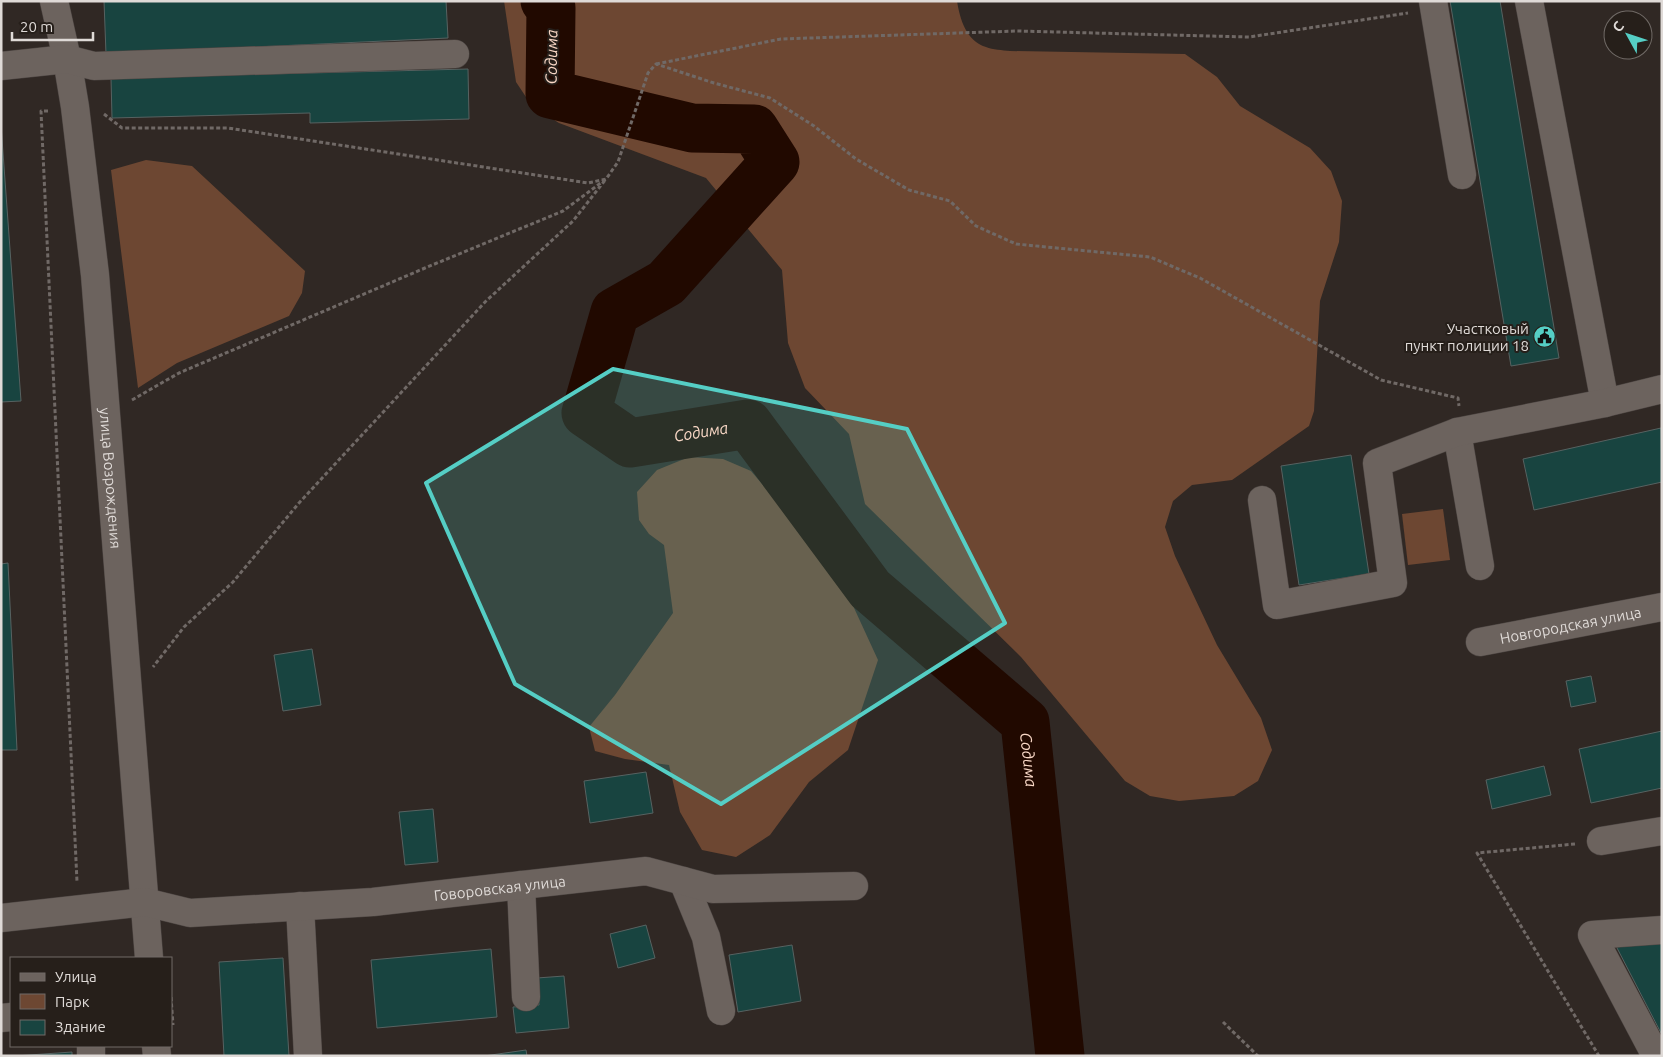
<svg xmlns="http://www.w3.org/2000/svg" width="1663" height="1057" font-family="Ubuntu,sans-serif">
	<rect width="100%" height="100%" fill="#302824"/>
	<!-- green -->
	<g fill="#6d4732">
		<path d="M504,1H957C960,19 966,41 986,47C993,50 1002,50 1010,51L1185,54L1217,77L1240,106L1310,148L1331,171L1342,201L1339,242L1320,301L1314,411L1309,426L1232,480L1192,485L1173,501L1165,527L1175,556L1217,645L1261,718L1272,750L1258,781L1234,796L1179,801L1150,796L1125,781L1021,657L865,504L849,434L805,388L788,343L782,270L706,178L559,123L532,106L516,82Z"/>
		<path d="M146,160L192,166L305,271L302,293L289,316L177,363L138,388L111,170Z"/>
		<path d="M689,457L723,459L751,471L802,531L849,597L878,660L848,750L809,782L770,835L736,857L702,850L680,812L669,765L625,759L595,751L589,727L615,695L673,613L664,545L649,534L639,520L637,492L657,470Z"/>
		<path d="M1443,509L1450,560L1408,565L1402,514Z"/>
	</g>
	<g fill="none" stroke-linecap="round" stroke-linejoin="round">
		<!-- river -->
		<path stroke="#210900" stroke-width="49" id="s1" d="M545,1L551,8L550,94L692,128L754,129L775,162L666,283L615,312L586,413L630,443L748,424L870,589L1025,722L1060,1056"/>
	</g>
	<!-- building -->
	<g fill="#184440" stroke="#576261">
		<path d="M104,1H446L448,38L106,54Z"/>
		<path d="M1450,1H1500L1559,358L1511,366Z"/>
		<path d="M468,69L469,119L310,123V113L112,118L111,78Z"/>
		<path d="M1,125L21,401L1,402Z"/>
		<path d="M1661,428L1662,482L1534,510L1523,459Z"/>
		<path d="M1351,455L1369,574L1299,585L1281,466Z"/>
		<path d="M8,563L17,750H1V564Z"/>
		<path d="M312,649L321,705L283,711L274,655Z"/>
		<path d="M1591,676L1596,702L1571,707L1566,681Z"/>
		<path d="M1662,731V788L1591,803L1579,749Z"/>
		<path d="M1544,766L1551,795L1492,809L1486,780Z"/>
		<path d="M646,772L653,813L590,823L584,781Z"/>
		<path d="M433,809L438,862L405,865L399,812Z"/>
		<path d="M646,925L655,958L618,968L610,934Z"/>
		<path d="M1662,943V1035L1616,946Z"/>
		<path d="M792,945L801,1001L738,1012L729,955Z"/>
		<path d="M491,949L497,1017L377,1028L371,960Z"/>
		<path d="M283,958L289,1056H224L219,962Z"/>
		<path d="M564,976L569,1028L516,1033L513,1007L539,1005L537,978Z"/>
		<path d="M526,1050L527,1056H484Z"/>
		<path d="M72,1052V1056H15Z"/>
	</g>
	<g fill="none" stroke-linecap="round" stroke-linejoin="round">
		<defs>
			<g id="minor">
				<path id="s2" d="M54,1L67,59L75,107L95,275L149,958"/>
				<path d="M1433,1L1462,175"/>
				<path d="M1529,1L1605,403"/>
				<path d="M1,66L67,59L94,66L455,54"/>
				<path d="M1457,432L1480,566"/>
				<path d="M1262,500L1277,605L1393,583L1377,463L1457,432L1605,403L1662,389"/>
				<path id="s3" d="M1480,642L1662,607"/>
				<path d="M1601,841L1662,831"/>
				<path d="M683,881L706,937L721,1011"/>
				<path d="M521,885L526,997"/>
				<path d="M300,906L308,1056"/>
				<path id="s4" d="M1,918L145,902L190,913L373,902L646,871L713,889L854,886"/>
				<path d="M1,1018L11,1017"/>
				<path d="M91,1046V1056"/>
				<path d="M156,1046L157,1056"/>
				<path d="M1656,1056L1592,935L1662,930"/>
			</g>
		</defs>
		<!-- minor casing -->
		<use href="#minor" stroke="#4c4542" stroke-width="29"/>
		<!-- path -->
		<g stroke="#706966" stroke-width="3" stroke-dasharray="4 2.5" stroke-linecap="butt">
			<path d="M656,64L781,39L1017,31L1249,37L1408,13"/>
			<path d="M48,111H41L77,882"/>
			<path d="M104,114L122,128H228L588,183L606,179L618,162L648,73L656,64L714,83L770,98L814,126L856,159L909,190L950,201L976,226L1016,244L1150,257L1200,278L1381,380L1458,398L1459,406"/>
			<path d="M132,400L179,373L425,268L563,211L606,179L573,221L485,302L299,503L233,582L184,627L153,667"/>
			<path d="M1575,844L1477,853L1599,1056"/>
			<path d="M171,997L173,1025"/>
			<path d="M1223,1022L1258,1056"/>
		</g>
		<!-- minor -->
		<use href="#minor" stroke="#6c635e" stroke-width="28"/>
	</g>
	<!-- marked area -->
	<path fill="#55cec5" fill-opacity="0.2" stroke="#55cec5" stroke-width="4" stroke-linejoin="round" d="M613,369L907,429L1005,623L721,804L515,684L426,483Z"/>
	<!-- icons -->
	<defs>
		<symbol id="civic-disc" viewBox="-11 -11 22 22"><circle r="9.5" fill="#55cec5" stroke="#261f1a"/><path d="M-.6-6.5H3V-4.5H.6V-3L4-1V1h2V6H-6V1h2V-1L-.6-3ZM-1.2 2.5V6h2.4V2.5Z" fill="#111"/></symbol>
	</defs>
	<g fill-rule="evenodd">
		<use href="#civic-disc" x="1532" y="324" width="25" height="25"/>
	</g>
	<g text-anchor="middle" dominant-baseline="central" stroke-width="4" stroke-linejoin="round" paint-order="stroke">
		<!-- poi labels -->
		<g font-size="15" fill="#dfdad7" stroke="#261f1a" text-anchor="end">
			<text x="1529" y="328">Участковый<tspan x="1529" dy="17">пункт полиции 18</tspan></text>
		</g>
		<!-- street labels -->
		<g font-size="15" fill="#dfdad7" stroke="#261f1a">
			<text stroke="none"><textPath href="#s2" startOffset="481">улица Возрождения</textPath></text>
			<text stroke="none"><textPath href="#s3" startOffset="92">Новгородская улица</textPath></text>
			<text stroke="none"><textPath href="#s4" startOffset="502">Говоровская улица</textPath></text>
		</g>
		<!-- water labels -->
		<g font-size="16" font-style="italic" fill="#f8d7c5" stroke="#261f1a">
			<text transform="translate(551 57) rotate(-89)">Содима</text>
			<text stroke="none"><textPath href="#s1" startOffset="794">Содима</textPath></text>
			<text stroke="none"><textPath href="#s1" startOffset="1289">Содима</textPath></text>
		</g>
	</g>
	<!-- border -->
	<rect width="1663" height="1057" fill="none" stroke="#dfdad7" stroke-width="5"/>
	<!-- legend -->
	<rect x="10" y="957" width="162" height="90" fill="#261f1a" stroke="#706a66"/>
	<rect x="20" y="973" width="25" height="8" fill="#6c635e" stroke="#706a66"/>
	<text x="55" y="982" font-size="15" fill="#dfdad7">Улица</text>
	<rect x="20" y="994" width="25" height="15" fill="#6d4732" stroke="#706a66"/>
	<text x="55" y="1007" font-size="15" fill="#dfdad7">Парк</text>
	<rect x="20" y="1020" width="25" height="15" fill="#184440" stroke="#706a66"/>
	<text x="55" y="1032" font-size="15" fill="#dfdad7">Здание</text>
	<!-- north arrow -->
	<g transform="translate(1628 35) rotate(310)"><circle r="24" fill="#261f1a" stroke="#706a66"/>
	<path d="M0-4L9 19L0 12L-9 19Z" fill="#55cec5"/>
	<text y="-8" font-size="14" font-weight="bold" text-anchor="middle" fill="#dfdad7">С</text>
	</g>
	<!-- scale -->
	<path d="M12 32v8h81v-8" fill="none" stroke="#dfdad7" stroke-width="2.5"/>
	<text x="20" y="32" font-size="15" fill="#dfdad7" stroke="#261f1a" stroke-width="4" paint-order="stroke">20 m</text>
</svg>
